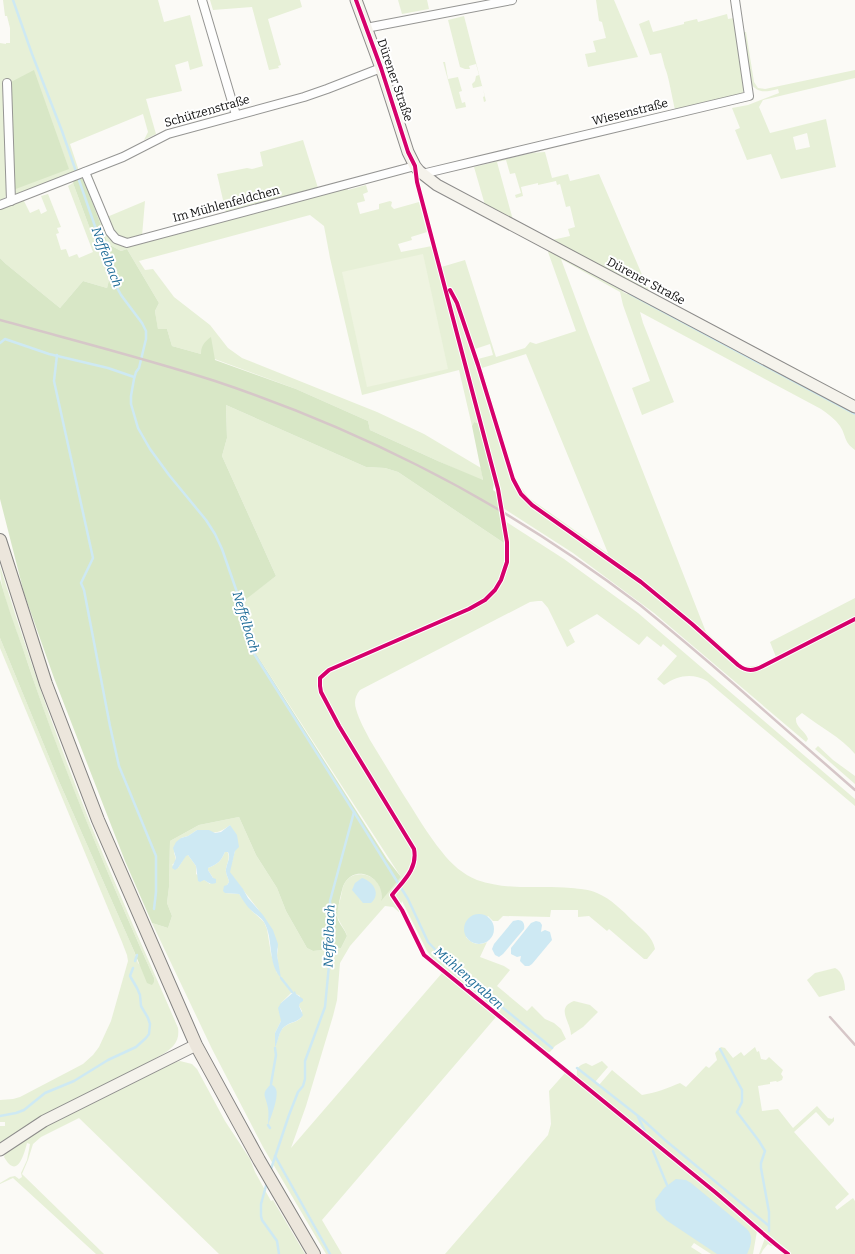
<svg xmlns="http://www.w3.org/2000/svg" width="855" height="1254" font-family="Bitter,serif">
	<rect width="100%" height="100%" fill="#fbfaf6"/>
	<!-- green -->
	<g fill="#e7f0d7" fill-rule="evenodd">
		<path d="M3,0H158L164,22L190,15L203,66L190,70L188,61L175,65L182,91L146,99L156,134L144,140L148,132L143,114L70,144L78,168V172L17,195L14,192H7L5,198L0,201V43L6,44V43H10V28L7,16H5Z"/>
		<path d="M210,0H300L302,7L268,19L281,65L278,66L279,68L269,70L252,7L213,10Z"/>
		<path d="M398,0H427L429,9L402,14Z"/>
		<path d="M596,0H614L638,57L588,67L585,54L596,52L593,41L606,38L602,22L599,21Z"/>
		<path d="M727,14L728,19L734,18L745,89L741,95L676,110L675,109C673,102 668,73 665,68L661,53L650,55L639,24L649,20L653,32L684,24V22L697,19L698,22Z"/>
		<path d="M464,16L486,101L484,102L483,97L485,96L482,86L473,88L472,84L475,81L476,76L479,75L476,64L469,66L470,69H465L460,67L448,20Z"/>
		<path d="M743,32H746L754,82L758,88L765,89L855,70V78L763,100L759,107L770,133L826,119L836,167L781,179L771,154L747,160L735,130L740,128L732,108L748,105L779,93L778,89C765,92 759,94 750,83ZM807,133L810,147L796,150L793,137Z"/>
		<path d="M443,62H445L448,79L458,77L462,91L459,92L462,103L465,102L466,107L456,109Z"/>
		<path d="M303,140L318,188L345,181L348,190L366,185L368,192L363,194L365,201L357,203L360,214L379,209V204L390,201L392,202L391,206L394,209L419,202L427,232L411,237L412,240L398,244L401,252L432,246L438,268L465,260L496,357L525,348L530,342L536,344L576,331L548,252L549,250L621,287L623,292L627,294L629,292L855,411V450C843,441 847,437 840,426C835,419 828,414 821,409L640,312L643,323L674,402L642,415L632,388L650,381L623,305L620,292L561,259L588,332L706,632L742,665C754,670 765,662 776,657L770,642L855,598V754C841,737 820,727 802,713L796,718C795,728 805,730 808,739L806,742L654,613L573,553L503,508L500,493H497L478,423L474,422L472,426L459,370L362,395L330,258L324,226L310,215L139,261L145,270L153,269L174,297L210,325L228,348L242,358L377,412L424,434L481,468L483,481L438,461L370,430L368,421L296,389L201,354L172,346L167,329L158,330L155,311L159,303L127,249L121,251L108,244L84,180L92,176L107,217L145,201L142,236L226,213L217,174L247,168L252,169L263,166L260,152ZM490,344L493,355L478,359L475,349ZM526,354L608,553H607L529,498L519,485L515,477L482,368Z"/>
		<path d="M545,152L552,178L568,174L570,181L599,174L649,291L855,400V402L552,240L570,236L568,229L575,227L570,206L566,207L560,184L557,185L556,181L538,185V183L521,187L523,196L516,198L515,195L521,193L515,173L510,174L506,160L497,162L513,220L485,205L474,167L532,153Z"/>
		<path d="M73,183L109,280L107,288L83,281L60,308L6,264L0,258V207L23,199L30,213L39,209L41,214L47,211L41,196L48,194L61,227L57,228L59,233L56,234L61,250L66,249L69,257L77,254L79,258L93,252L68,186Z"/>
		<path d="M226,405L366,467L385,468L398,472L504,543L503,524L506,525L505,521L564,559L638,613L855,799V806L707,681C693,673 678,675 664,685L657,679L677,656L663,644L661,647L647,636L639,645L597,614L569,630L575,642L567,647L548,608L542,601H538L530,602L360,690C355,696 354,702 356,709C359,720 365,730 370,740C381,758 392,776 403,794C416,814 428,835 442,852C451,864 464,875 477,880C508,891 540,885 571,888C580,889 589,889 597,893C611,899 622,910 633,921C642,929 653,937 655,949L647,959H644L609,929L607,931L589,916L578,917V910H551L550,917L503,916L498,921H493L488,916L466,937C472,944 478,946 487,942L480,957L504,966L510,970L497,986L527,1011L532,1006L545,1019L554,1023L561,1029L566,1039L555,1046L550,1052H548L432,958L427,951L402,901L399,912L393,907L385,906L350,946L340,963L337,1000L333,1016L306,1106L291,1148L442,973L496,1017L322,1220L342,1254H326L263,1147L212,1049L152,923L168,928L172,916L167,903L169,887L170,841L199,825L239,817L256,855L277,888L286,911L307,948L313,951L341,948L347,936C345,928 338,922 337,914C337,908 340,902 341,896C342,893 342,889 343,887C351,863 387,876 381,900L401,877L255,652L237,605L276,576L222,456L227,438ZM230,825L235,851L229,872L258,909L278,949L277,955L279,972L277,973L271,954L267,929L264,922L252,911L239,894L225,893L227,885L229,882C229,878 225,874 226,869C227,862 231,858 227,851L225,852C221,861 218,864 208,868V870L213,878L210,884L196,874V866L188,855H186L178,868L172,865C177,861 176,858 174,853L181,838L188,836L197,830C213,832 216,836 230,825ZM292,992L300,996L299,1006L302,1011L301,1018C296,1023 290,1022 284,1027C279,1031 278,1041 275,1047V1033L281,1021V1003Z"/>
		<path d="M0,566C34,676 73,786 119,892C138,938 159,983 178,1028C180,1041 173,1048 163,1054L0,1144V1126H5V1122H0V1100L13,1099L20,1097L83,1064L93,1055L99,1047L111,1021L128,961L127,955L122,942L0,648V638L58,779L134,951L138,963L154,978C107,873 62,768 26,658C17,630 0,595 0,566Z"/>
		<path d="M818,746L833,760L855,776V784L815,749Z"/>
		<path d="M835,968C842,971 845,982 845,990L819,997L807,980L815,973Z"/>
		<path d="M574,1001L590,1005L598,1012L583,1027L571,1035C571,1022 555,1008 574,1001Z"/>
		<path d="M721,1047L725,1048L733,1058L741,1052L744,1056L755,1047L757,1052L759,1051L761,1059L766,1060L769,1057L783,1070L781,1074L783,1077L782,1080L777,1082L776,1081L770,1082V1084L758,1086L762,1111L778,1109L793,1128L817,1106L828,1118L832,1119L834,1117V1121L829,1126L816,1112L794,1132L849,1194L835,1207L837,1210L853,1198L855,1201V1254H786L775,1245L771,1246L768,1244L763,1250L761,1254H759L765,1238L757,1231L753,1254H711L694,1243L691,1247L702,1254H445L548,1135L551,1124L549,1091L565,1073L570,1070L577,1076C576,1068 579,1065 586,1063L592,1066L602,1061L608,1067L595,1082L599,1085L612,1070L642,1095C655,1093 668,1088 680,1083L686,1087L706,1066L709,1068L717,1060L715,1053Z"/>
		<path d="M180,1061L192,1064L197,1069L225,1121L250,1159L255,1172L271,1201L273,1200L305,1254H219L79,1118L41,1137L33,1144L28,1160L22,1174L104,1254H96L13,1178L0,1184V1183L10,1177L15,1176L19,1179L22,1177L21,1173L27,1160L30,1144L27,1143C24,1155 17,1180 4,1157L6,1151L33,1132L169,1064Z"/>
	</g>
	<!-- forest -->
	<g fill="#d8e7c6">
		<path d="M34,70L69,169L13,190L11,82Z"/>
		<path d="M80,177L84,180L108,244L121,251L127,249L159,303L155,311L158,329H167L172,346L201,354C201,346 204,342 211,337L215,360L296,389L368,421L370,430L438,461L483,480L472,426L474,422L478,423L494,483L493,490L497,493L503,524L504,543L398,472L385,468L366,467L226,405L227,438L222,456L276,576L237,606L255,652L387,859L401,877L381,901C386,880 359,864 346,881C342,886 342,892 340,898C339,905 336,913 338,920C341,926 345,930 347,936L341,948L313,951L307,948L286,911L277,888L256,855L239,817L199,825L170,841L169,887L167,903L172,916L168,928L152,923L125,861L54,678L24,593L0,499V258L6,264L60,308L83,281L107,288L109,280L73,183L74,180Z"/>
		<path d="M0,579C6,602 14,624 22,646C59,759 105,869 154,978V982L152,985L147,983L134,951L58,779L0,638Z"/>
	</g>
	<!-- pitch -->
	<path fill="#eff4e1" d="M423,254L448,369L367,387L342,272Z"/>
	<!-- water -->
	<g fill="#cee9f3">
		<path d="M230,825L237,835L239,847L235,851L230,872L243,889L248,898L263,915L273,930L278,944L277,955L281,978C267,963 274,939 264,922C261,917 256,915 252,911C247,907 243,900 239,894L225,893L223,891L224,886L227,885L229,882C229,878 225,874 226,869C227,862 231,858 228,852H225C221,861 218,864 208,868V870L213,878L216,879V883C211,885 209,883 204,880L200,882L198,881L196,866L188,855L186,856L178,868L175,870L172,868L176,858L173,848L176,842L181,838L188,836L197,830H209L215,833L221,832Z"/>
		<path d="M362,878C374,882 381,894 371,903H363L352,890L355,883Z"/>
		<circle cx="479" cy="929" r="15"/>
		<path d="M518,920C523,920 525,924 524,929L503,954L499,957L495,955L492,949L494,944L513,921Z"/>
		<path d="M536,921L540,922L542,925L541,932L545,930L550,932L552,940L532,964L529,966H525L520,961L521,956L517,957L511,954V948L531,923Z"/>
		<path d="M295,991L296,994L303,999V1001L300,1003L299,1006L303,1015C298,1023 291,1021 284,1027C279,1031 278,1042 275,1048V1033L281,1021L278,1008L281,1003Z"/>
		<path d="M271,1084C273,1085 275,1087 276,1089C279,1097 271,1117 268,1125C268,1119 269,1113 268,1108C266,1095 260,1095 271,1084Z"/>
		<path d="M676,1179L686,1180L691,1183L747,1229C754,1237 751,1245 747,1254H717L666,1220L656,1210L655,1200L664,1188Z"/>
	</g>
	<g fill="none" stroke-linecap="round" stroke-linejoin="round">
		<!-- stream -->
		<g stroke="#cee9f3" stroke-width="2.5">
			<path d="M13,0L32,54L62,131L115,284L121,295L142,323L146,331V339L139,368L136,372L134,379L131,396V404L138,428L150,449L169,475L206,520L215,534L222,549L239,598L253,652L354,812L330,901L331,916L329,965L325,1007L305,1061V1079L303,1086L298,1092L289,1115L270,1172"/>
			<path d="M596,275L620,288"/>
			<path d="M630,294L855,414"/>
			<path d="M0,343L5,339L49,354L108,368L134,377"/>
			<path d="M57,355L54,381L93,558L81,583L84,590L110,726L119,766L156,856V892L154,909"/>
			<path d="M354,812L408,899L428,942L446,961L552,1048"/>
			<path d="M135,961L137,955"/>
			<path d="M281,978L292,992"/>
			<path d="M720,1049L742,1090V1102L737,1112L759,1141L765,1151L761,1163V1168L769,1212V1225"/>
			<path d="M577,1068L642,1119L665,1140L769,1226V1231"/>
			<path d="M271,1084L276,1055L275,1048"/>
			<path d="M0,1116L16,1113L24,1110L45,1093L74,1081L108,1060L136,1047L146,1038L149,1034L150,1024L148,1018L141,1006L140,995L137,988L130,976L133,968"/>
			<path d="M638,1117L645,1131"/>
			<path d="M268,1125L270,1128"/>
			<path d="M653,1151L667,1185"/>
			<path d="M275,1156L330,1254"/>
			<path d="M267,1182L261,1204V1216L262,1220L277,1241L279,1254"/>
		</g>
		<defs>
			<g id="street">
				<path d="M202,0L236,115"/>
				<path d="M366,28L512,0"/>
				<path d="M7,83L11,201"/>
				<path d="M85,172L110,232L116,239L127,243L415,166"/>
				<path d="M422,174L749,96L735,0"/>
				<path d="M0,205L123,157L168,134L304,97L327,89L381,68"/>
			</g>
			<g id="secondary">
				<path d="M356,0L381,68L408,152L415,166L419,171L437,185L855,407"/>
				<path d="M0,1150L44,1121L196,1045"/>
			</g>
			<path id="primary" d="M0,540L46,684L98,820L196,1045L259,1160L314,1254"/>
		</defs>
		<!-- street casing -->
		<use href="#street" stroke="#959593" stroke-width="10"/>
		<!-- secondary casing -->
		<use href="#secondary" stroke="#8c8b8a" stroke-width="13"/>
		<!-- primary casing -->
		<use href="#primary" stroke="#838280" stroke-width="14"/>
		<!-- street -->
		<use href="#street" stroke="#fefefe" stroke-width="8"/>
		<!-- secondary -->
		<use href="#secondary" stroke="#f5f3ec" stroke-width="11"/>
		<!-- primary -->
		<use href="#primary" stroke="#ece6dc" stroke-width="12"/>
		<!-- rail -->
		<g stroke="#d6c7c8" stroke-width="2.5">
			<path d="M0,320C72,340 144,358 215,381C284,404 352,432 417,465C495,504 570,552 640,605C672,631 704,658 735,685C775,720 815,755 855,790"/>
			<path d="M830,1017L855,1045"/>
		</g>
		<defs>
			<g id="cycleway">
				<path d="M356,0L381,68L408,152L415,166L417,182L498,489L507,542V562L501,580L495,590L485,600L469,609L329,670L320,678V686L321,692L339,726L414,849C418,869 403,881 392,895L402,910L424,955L715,1192C740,1213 763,1235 788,1254"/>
				<path d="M450,290L457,303L478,365L513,479L521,494L532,505L641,582L692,624L738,665C747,672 754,671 763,666L855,619"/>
			</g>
		</defs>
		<!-- cycleway casing -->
		<use href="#cycleway" stroke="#fff" stroke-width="6"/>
		<!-- cycleway -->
		<use href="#cycleway" stroke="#d6006c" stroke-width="4"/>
	</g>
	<g text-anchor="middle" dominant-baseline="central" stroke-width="4" stroke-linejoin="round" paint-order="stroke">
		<!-- street labels -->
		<g font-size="12" fill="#0f0f0f" stroke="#fff">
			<text transform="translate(395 80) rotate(71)">Dürener Straße</text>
			<text transform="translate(207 111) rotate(-16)">Schützenstraße</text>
			<text transform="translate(630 112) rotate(-14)">Wiesenstraße</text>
			<text transform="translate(226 204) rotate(-15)">Im Mühlenfeldchen</text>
			<text transform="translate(646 281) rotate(28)">Dürener Straße</text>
		</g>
		<!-- water labels -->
		<g font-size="13" font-style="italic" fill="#216e99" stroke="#fff">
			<text transform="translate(107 257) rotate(69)">Neffelbach</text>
			<text transform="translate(246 622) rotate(73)">Neffelbach</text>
			<text transform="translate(329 936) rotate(-88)">Neffelbach</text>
			<text transform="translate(469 978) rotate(41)">Mühlengraben</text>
		</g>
	</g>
</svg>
